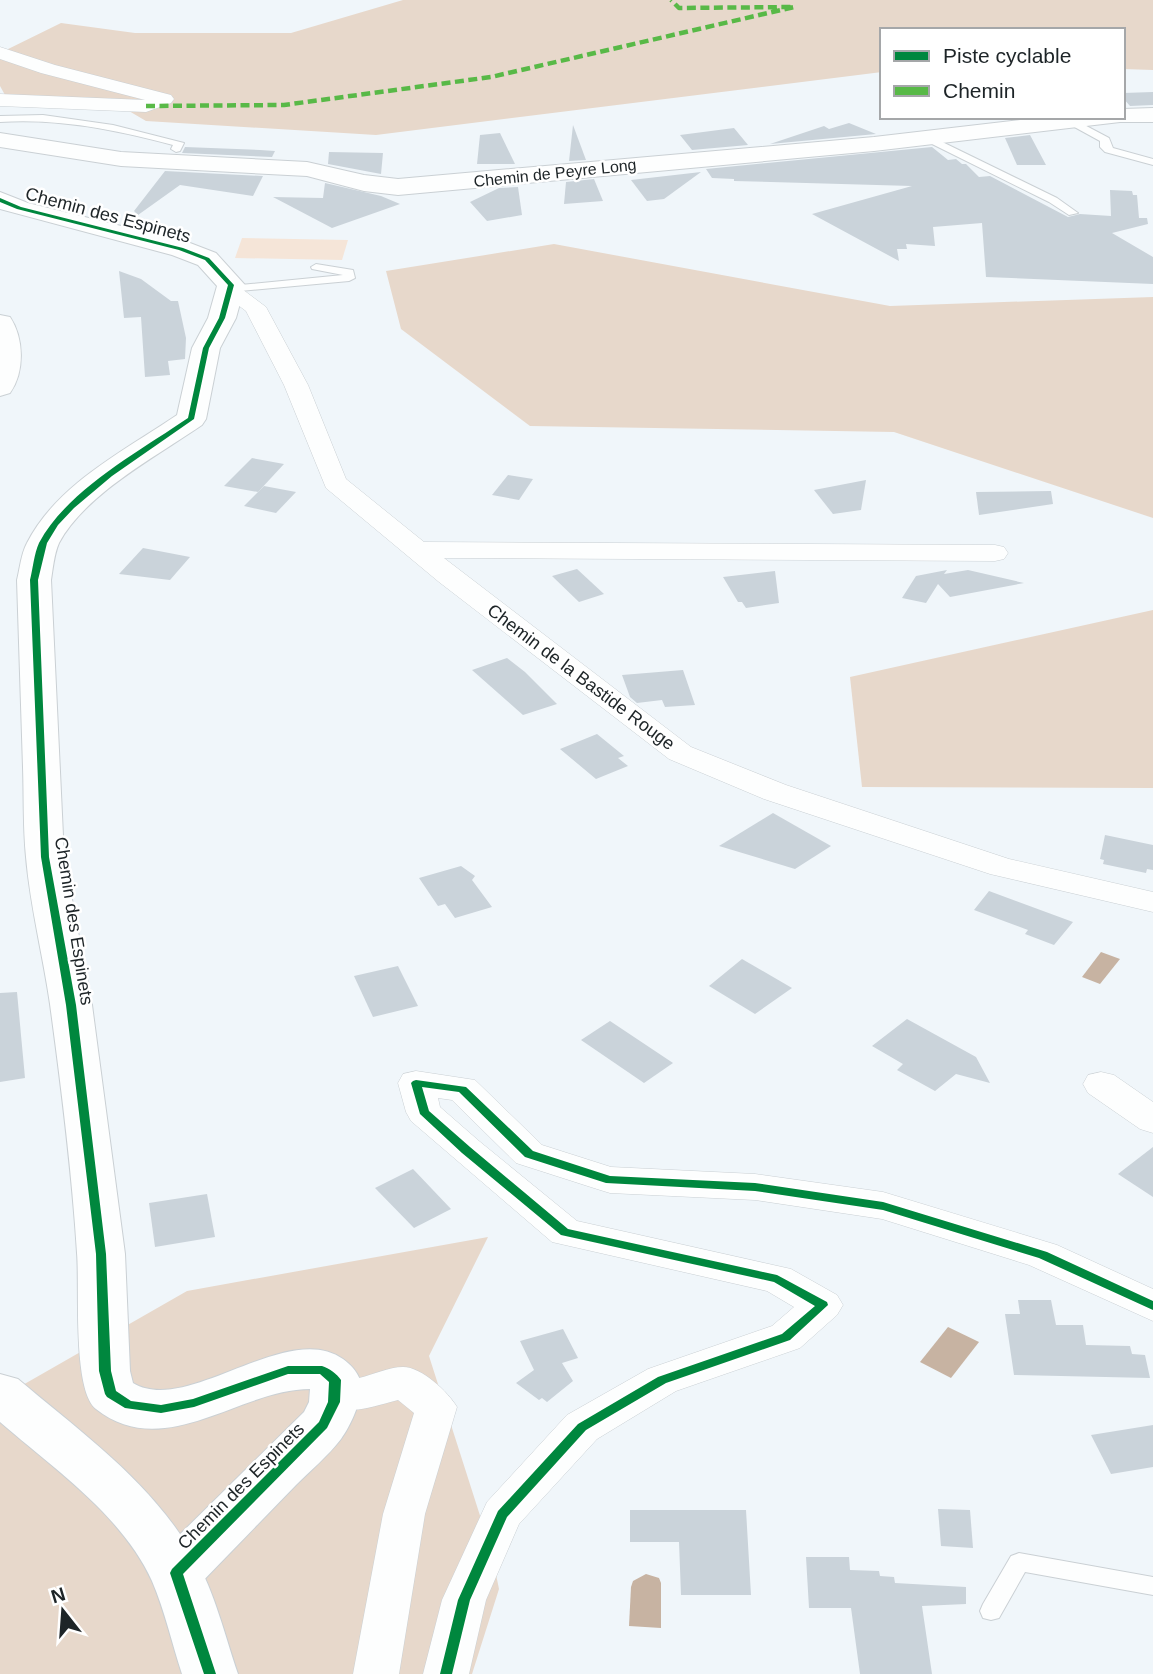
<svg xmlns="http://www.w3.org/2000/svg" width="1153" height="1674" font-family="Helvetica,sans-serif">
	<rect width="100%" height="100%" fill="#f0f6fa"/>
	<!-- green -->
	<path fill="#f5e5d8" d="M242,238L348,240L342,260L235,258Z"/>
	<!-- forest -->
	<g fill="#e7d8cb">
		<path d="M403,0H1153V70L1123,69V30H882V72L376,135L146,121L117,104L5,95L0,86V53L61,23L135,33H291Z"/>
		<path d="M554,244L890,306L1153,297V518L894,432L530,426L401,329L386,271Z"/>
		<path d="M1153,610V788L862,787L850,677Z"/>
		<path d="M488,1237L429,1356L491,1550L499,1589L472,1674H0V1398L187,1291Z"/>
	</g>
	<!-- water -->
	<g fill="#c7b3a2">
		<path d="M1101,952L1120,959L1100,984L1082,977Z"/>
		<path d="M948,1327L979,1342L951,1378L920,1362Z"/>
		<path d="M646,1574L659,1578L661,1583V1628L629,1626L631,1587L633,1581Z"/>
	</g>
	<!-- building -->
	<g fill="#cad3da">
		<path d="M1153,92V105L1130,106L1123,98V93Z"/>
		<path d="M849,123L876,134L770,144L824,126L829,129Z"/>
		<path d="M573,125L586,160L569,161Z"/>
		<path d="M734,128L748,145L692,150L680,135Z"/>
		<path d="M500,133L515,164H477L480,135Z"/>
		<path d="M1030,135L1046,165H1017L1005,138Z"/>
		<path d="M185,147L260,150L275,151L272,157L182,153Z"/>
		<path d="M932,147L948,160L956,159L962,164H966L979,177L990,176L1068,217L1080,214L1111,216L1110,190L1132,191L1133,195H1137L1139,218H1147L1148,224L1112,233L1153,257V284L986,277L982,223L933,227L935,246L906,244L907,249H897L899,261L812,214L912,186L734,181V179L712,178L706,169Z"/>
		<path d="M329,152L383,153L381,174L328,164Z"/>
		<path d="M165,171L263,176L253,196L180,185L138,215L134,211Z"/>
		<path d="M701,172L664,199L647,201L631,180Z"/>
		<path d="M594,179L603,201L564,204L566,182Z"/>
		<path d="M325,183L381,196L400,204L332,228L273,197L323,198Z"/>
		<path d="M518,187L522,215L487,221L470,202L499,188Z"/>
		<path d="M119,271L141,279L171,301H178L186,338L185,359L168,361L170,375L145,377L141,317L124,318Z"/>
		<path d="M252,458L284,464L258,492L224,486Z"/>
		<path d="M508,475L533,479L519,500L492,495Z"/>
		<path d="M866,480L861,510L833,514L814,490Z"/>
		<path d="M264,486L296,492L276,513L244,506Z"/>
		<path d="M1051,491L1053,504L979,515L976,492Z"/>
		<path d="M143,548L190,557L170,580L119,574Z"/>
		<path d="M577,569L604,594L579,602L552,576Z"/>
		<path d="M947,570L944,574L968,570L1024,583L950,597L938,584L926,603L902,598L916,576Z"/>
		<path d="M775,571L779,603L746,608L742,602H738L723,577Z"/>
		<path d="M507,658L525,672L557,704L523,715L472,670Z"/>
		<path d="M683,670L695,705L665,707L662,700L637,703L630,697L622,675Z"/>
		<path d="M597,734L624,756L618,758L628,766L596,779L560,749Z"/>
		<path d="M773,813L831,846L795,869L719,846Z"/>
		<path d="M1105,835L1153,845V870L1147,869L1146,873L1103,864L1104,860L1100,859Z"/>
		<path d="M461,866L475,876L472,880L492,907L455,918L445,904L438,906L419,878Z"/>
		<path d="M989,891L1073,922L1054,945L1025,934L1028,930L974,910Z"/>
		<path d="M742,959L792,988L755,1014L709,986Z"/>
		<path d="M398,966L418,1006L373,1017L354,976Z"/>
		<path d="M17,992L25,1078L0,1082V993Z"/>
		<path d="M907,1019L976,1057L990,1083L956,1074L935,1091L897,1070L903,1064L872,1046Z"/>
		<path d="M610,1021L673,1063L644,1083L581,1040Z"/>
		<path d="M1153,1147V1197L1118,1174Z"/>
		<path d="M413,1169L451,1209L414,1228L375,1188Z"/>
		<path d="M207,1194L215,1237L155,1247L149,1203Z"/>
		<path d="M1018,1300H1051L1056,1325H1083L1086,1345L1130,1346L1132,1354L1145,1355L1150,1378L1014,1375L1005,1314H1020Z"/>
		<path d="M563,1329L578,1358L562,1363L573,1381L547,1402L542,1398L539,1400L516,1383L534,1370L520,1341Z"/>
		<path d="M1153,1425V1467L1111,1474L1091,1435Z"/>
		<path d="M938,1509L970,1510L973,1548L941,1546Z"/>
		<path d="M630,1510H746L751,1595H681L679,1542H630Z"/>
		<path d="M806,1557H849L850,1570L879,1571L880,1576L894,1577L895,1583L966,1587V1604L922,1606L932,1674H860L851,1608H809Z"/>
	</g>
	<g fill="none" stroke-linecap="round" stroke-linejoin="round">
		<defs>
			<g id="service">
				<path d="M43,115L113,125L184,143L180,151L176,152L171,149L173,145C116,130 59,118 0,122V116Z"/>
				<path d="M1069,120H1075L1109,138L1113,148L1153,159V165L1105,152L1100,147V141L1069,124Z"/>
				<path d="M930,136L1057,198L1078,213L1069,215L1049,202L926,141L925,139Z"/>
				<path d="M316,264L353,270L355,278L349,281L230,292L224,289L230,286L343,275L312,269L311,267Z"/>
				<path d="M1019,1553L1153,1577V1595L1025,1572L999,1618L991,1620L983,1618L980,1611L983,1604L1011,1556Z"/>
			</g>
			<g id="minor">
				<path d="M0,47L55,65L171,95L174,99L171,103L146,112L0,106V94L145,100L41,73L0,59Z"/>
				<path d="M230,284L238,286L266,307L308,385L346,479L424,542L995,545L1004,547L1008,553L1004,559L995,561L444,558L691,747L786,785L1009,859L1153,892V912L990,874L764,799L669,759L439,582L326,488L284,385L246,311L219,291L222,286Z"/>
				<path d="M416,1071L475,1080L542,1145L611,1167L755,1174L883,1192L1057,1245L1153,1289V1321L1029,1265L882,1219L755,1200L610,1193L597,1189L516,1163L452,1100L438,1098L440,1107L479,1141L577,1221L791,1269L837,1295L843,1305L837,1315L800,1348L676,1391L597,1439L519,1524L486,1600L469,1674H423L442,1600L487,1502L567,1415L648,1369L772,1326L794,1307L767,1291L552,1242L411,1121L406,1112L398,1083L403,1074Z"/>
				<path d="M1101,1072L1114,1075L1153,1102V1133L1140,1129L1088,1093L1083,1084L1088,1075Z"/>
				<path d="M335,1364L349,1369L359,1378C372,1375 389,1367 403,1367C422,1367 448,1392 457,1407L425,1514L399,1674H353L383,1514L414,1413L398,1400C359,1410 337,1422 315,1380L321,1369Z"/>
			</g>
			<g id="tertiary">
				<path d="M1153,108V122H1120L874,151L398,195L364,191L307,176L121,166L0,147V133L121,152L307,162L364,175L398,179L874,137L1046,117H1123V109Z"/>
				<path d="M0,192L28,203L190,243L216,253L245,285L236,318L220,348L206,419L202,425C157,456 85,494 59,543C54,554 53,568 51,580L64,857L92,1005L125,1254L130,1371L133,1383C187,1416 287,1319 343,1359C350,1364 357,1371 360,1380C364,1398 351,1425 341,1439C328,1456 310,1471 296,1485C262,1520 229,1554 195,1589L176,1595L157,1589L149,1573L157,1557L304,1412L309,1402L310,1389C240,1389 164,1463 96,1409C72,1390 80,1286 77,1253C72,1172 61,1085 50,1004C43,955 30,906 26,857C23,827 24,796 23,767C21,704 19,642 17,580C20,568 21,554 27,543C57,484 124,451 177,415L192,348L208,318L217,286L198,265L172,255L0,209Z"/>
			</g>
			<path id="secondary" d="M0,1374L18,1379C82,1433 153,1483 195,1558C215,1593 225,1636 238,1674H182C172,1644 165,1611 152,1581C122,1515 53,1468 0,1422Z"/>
			<path id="primary" d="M0,315L10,317C24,338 25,372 10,393L0,396Z"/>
		</defs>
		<!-- service casing -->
		<use href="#service" stroke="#cad0d4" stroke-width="2"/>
		<!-- minor casing -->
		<use href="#minor" stroke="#cad0d4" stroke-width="1"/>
		<!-- tertiary casing -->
		<use href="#tertiary" stroke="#cad0d4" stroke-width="2"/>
		<!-- secondary casing -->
		<use href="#secondary" stroke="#cad0d4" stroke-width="2"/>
		<!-- primary casing -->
		<use href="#primary" stroke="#cad0d4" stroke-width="2"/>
		<!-- service -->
		<use href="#service" fill="#fdfefe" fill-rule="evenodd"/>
		<!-- minor -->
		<use href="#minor" fill="#fdfefe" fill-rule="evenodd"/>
		<!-- tertiary -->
		<use href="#tertiary" fill="#fdfefe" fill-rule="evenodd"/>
		<!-- secondary -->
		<use href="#secondary" fill="#fdfefe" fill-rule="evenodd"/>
		<!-- primary -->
		<use href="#primary" fill="#fdfefe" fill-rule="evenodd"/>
		<!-- quiet -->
		<path stroke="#58b947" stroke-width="4.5" stroke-dasharray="9 4.5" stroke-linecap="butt" d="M146,106L284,105L491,77L794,7L679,8L671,0"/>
		<defs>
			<g id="cycleway">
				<path d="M0,198L21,207L183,248L209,258L234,285L225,318L209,348L194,419L112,476L74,508L58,525L47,543L38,580L49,857L76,1005L106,1254L111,1371L116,1391L131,1401L161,1405L193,1399L288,1366H322C329,1368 337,1374 341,1380L340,1402L327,1428L183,1574L216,1674H204L170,1573L172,1569L319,1422L328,1402L329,1382L320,1374H288L194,1407L161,1413L125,1408L107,1397L105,1394L99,1371L96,1254L66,1005L41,857L30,580C33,568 34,554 39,543C67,490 140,451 188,418L203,348L219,318L228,285L205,260L179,250L17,209L0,202Z"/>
				<path d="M416,1080L466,1087L533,1151L610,1176L755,1183L883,1202L1047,1252L1153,1301V1310L1039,1258L883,1210L755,1191L606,1183L525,1157L459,1092L422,1087L429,1111L470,1147L568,1229L777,1275L827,1302L828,1305L790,1340L666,1383L586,1430L507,1517L470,1600L452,1674H440L458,1600L498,1511L578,1424L658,1377L782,1334L815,1306L774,1282L561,1235L462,1153L420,1114L411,1083L413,1081Z"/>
			</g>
		</defs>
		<!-- cycleway casing -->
		<use href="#cycleway" stroke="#fff" stroke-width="4"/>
		<!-- cycleway -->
		<use href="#cycleway" fill="#00873e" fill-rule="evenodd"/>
	</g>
	<g text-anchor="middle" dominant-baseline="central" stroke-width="5" stroke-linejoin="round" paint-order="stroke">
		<!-- far-street labels -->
		<g font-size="16" fill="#1d2427" stroke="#fff">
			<text transform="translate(555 173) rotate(-6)">Chemin de Peyre Long</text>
		</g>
		<!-- street labels -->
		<g font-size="18" fill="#1d2427" stroke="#fff">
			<text transform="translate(108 215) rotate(15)">Chemin des Espinets</text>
			<text transform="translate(581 677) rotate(37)">Chemin de la Bastide Rouge</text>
			<text transform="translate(74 921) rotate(81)">Chemin des Espinets</text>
			<text transform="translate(241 1486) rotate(-45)">Chemin des Espinets</text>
		</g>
	</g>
	<!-- legend -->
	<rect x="880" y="28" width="245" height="91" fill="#ffffff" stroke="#a5a7a9" stroke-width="2"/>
	<rect x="894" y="51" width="35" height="10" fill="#00873e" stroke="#a5a7a9" stroke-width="2"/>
	<text x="943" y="63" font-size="21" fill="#1d2427">Piste cyclable</text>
	<rect x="894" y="86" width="35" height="10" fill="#58b947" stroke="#a5a7a9" stroke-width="2"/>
	<text x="943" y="98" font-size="21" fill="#1d2427">Chemin</text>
	<!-- north arrow -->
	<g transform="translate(63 1611) rotate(343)" stroke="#ffffff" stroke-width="5" paint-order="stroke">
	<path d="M0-5L12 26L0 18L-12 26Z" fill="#1d2427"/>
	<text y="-10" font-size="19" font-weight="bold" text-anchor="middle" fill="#1d2427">N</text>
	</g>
</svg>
